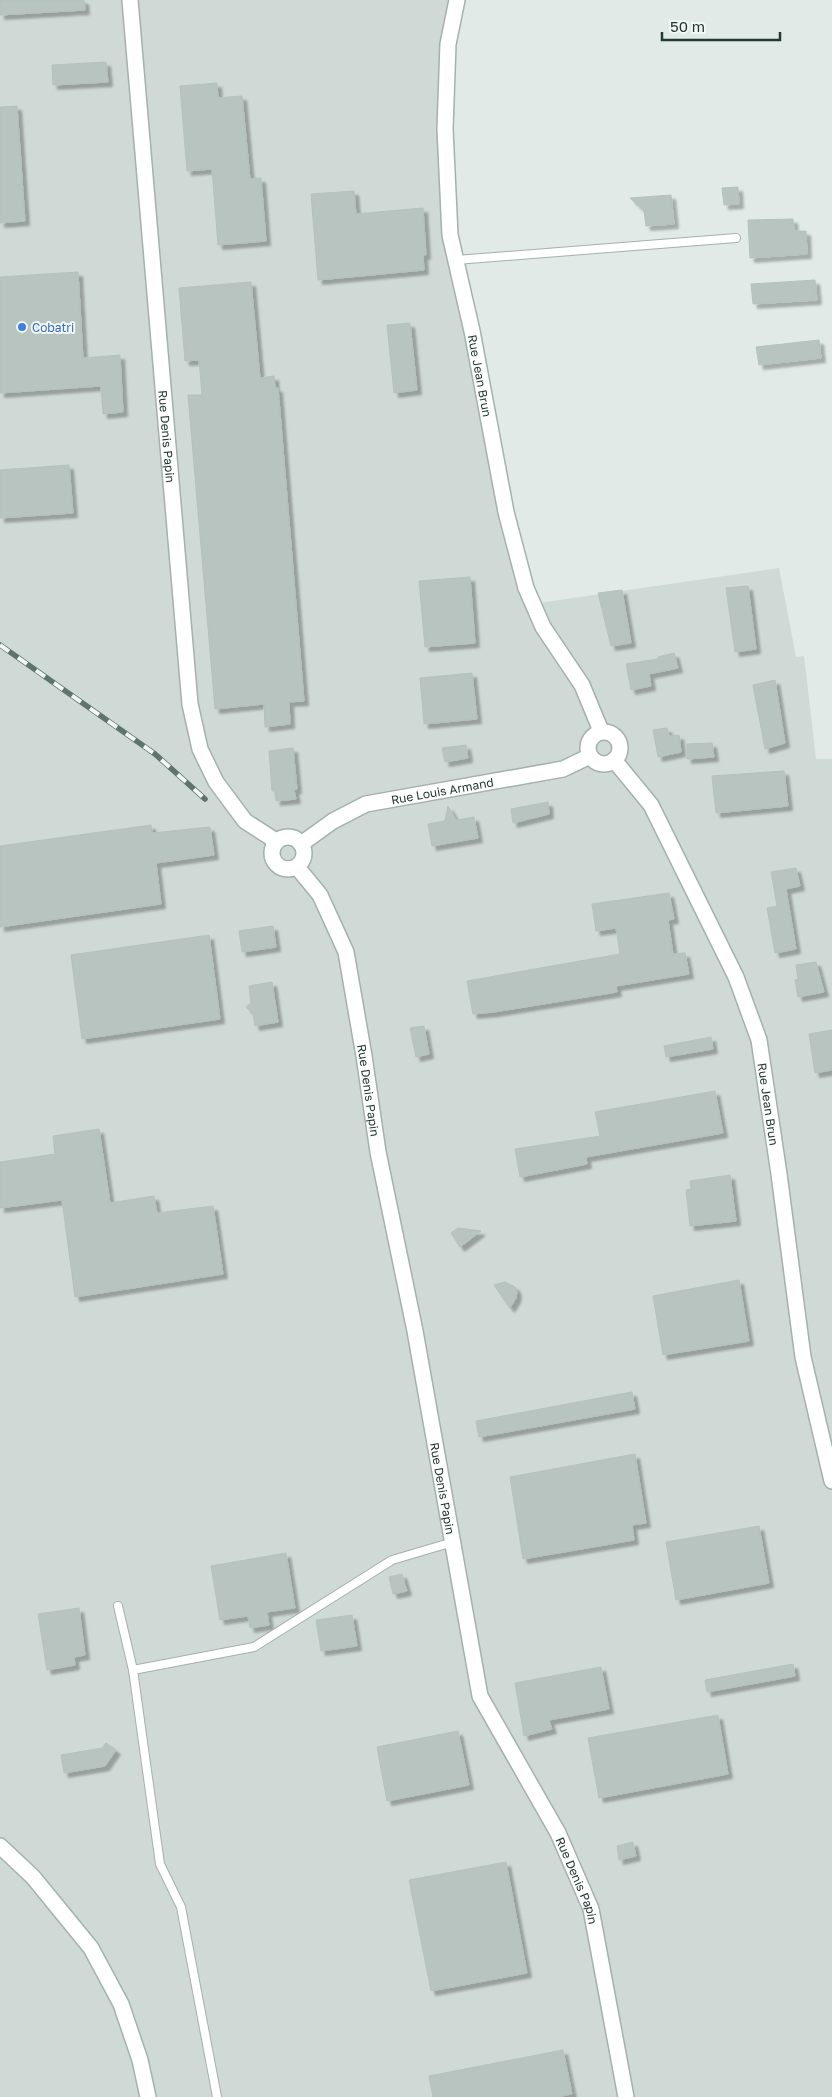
<svg xmlns="http://www.w3.org/2000/svg" width="832" height="2097" font-family="'Golos Text',sans-serif">
	<defs>
		<filter id="shadow"><feDropShadow dx="4.5" dy="4.5" stdDeviation="1" flood-color="#0004"/></filter>
	</defs>
	<rect width="100%" height="100%" fill="#e1eae6"/>
	<!-- built -->
	<path fill="#cfd9d5" d="M0,0H455L448,44L450,235L532,604L779,568L796,657L804,656L816,759H832V2097H0Z"/>
	<!-- building -->
	<g fill="#b7c4bf" stroke="#b4c2bd" filter="url(#shadow)">
		<path d="M0,0H84L85,10L0,15Z"/>
		<path d="M106,62L108,82L53,85L52,65Z"/>
		<path d="M217,83L218,98L242,96L250,179L261,178L266,241L218,245L212,169L187,171L180,86Z"/>
		<path d="M17,106L25,221L0,223V107Z"/>
		<path d="M738,187L739,204L724,205L722,188Z"/>
		<path d="M354,191L356,214L423,208L426,255H423L424,270L318,280L311,194Z"/>
		<path d="M671,195L674,224L646,226L644,211L630,198Z"/>
		<path d="M793,219L794,231H806L807,254L750,258L748,220Z"/>
		<path d="M78,272L83,358L120,355L123,412L103,414L101,386L0,393V277Z"/>
		<path d="M815,280L817,300L753,304L751,284Z"/>
		<path d="M251,282L260,378L274,376L275,388H278L304,701L289,702L290,724L265,727L264,704L215,709L188,395H202L199,360L185,361L179,288Z"/>
		<path d="M410,323L417,390L394,393L387,325Z"/>
		<path d="M819,340L821,358L759,365L756,347Z"/>
		<path d="M69,465L73,513L0,518V470Z"/>
		<path d="M470,577L475,643L425,647L419,581Z"/>
		<path d="M748,586L756,649L735,652L726,588Z"/>
		<path d="M622,590L631,643L611,646L598,593Z"/>
		<path d="M674,653L678,668L649,674L651,686L631,690L626,664L658,659V657Z"/>
		<path d="M472,673L477,719L424,724L420,678Z"/>
		<path d="M775,680L785,743L765,749L753,685Z"/>
		<path d="M667,728L669,736L679,735L681,752L658,757L653,730Z"/>
		<path d="M712,743L714,757L687,759V744Z"/>
		<path d="M466,745L468,758L445,762L442,748Z"/>
		<path d="M293,748L297,789L294,790L296,799L276,801L275,791H272L269,751Z"/>
		<path d="M784,771L788,806L716,813L712,776Z"/>
		<path d="M548,802L549,814L513,823L511,809Z"/>
		<path d="M448,806L456,820L474,817L478,838L432,846L428,824L445,821Z"/>
		<path d="M151,825L152,833L210,827L214,855L156,863L161,904L0,927V846Z"/>
		<path d="M796,868L800,886L786,889L796,949L775,953L767,908L777,906L771,872Z"/>
		<path d="M669,893L674,919L668,920L673,954L685,953L689,974L616,986L617,992L494,1012L473,1014L467,981L620,954L616,928L596,931L592,904Z"/>
		<path d="M273,926L276,947L242,952L239,931Z"/>
		<path d="M209,935L220,1019L82,1039L71,955Z"/>
		<path d="M816,962L824,992L798,997L795,980L798,979L796,965Z"/>
		<path d="M272,982L278,1022L255,1026L253,1014L246,1007L251,1003L249,986Z"/>
		<path d="M424,1026L429,1054L416,1057L410,1028Z"/>
		<path d="M832,1030V1070L815,1073L809,1034Z"/>
		<path d="M711,1037L713,1049L666,1057L664,1046Z"/>
		<path d="M715,1091L723,1133L586,1157L587,1164L520,1177L515,1149L600,1136L595,1112Z"/>
		<path d="M99,1129L110,1203L154,1196L157,1213L213,1206L223,1274L75,1297L62,1200L0,1208V1162L55,1154L53,1136Z"/>
		<path d="M730,1175L736,1221L690,1226L686,1190L691,1189L690,1181Z"/>
		<path d="M458,1228L481,1231L460,1247L451,1233Z"/>
		<path d="M739,1280L749,1341L663,1355L653,1296Z"/>
		<path d="M505,1282L515,1287L517,1292L516,1298L510,1308L494,1285Z"/>
		<path d="M632,1392L635,1409L479,1437L476,1421Z"/>
		<path d="M635,1454L646,1523L632,1525L634,1540L523,1559L510,1477Z"/>
		<path d="M759,1526L769,1583L676,1600L666,1542Z"/>
		<path d="M286,1553L295,1608L267,1612L269,1625L250,1628L248,1616L220,1620L211,1566Z"/>
		<path d="M402,1574L407,1591L393,1594L389,1577Z"/>
		<path d="M79,1608L85,1655L74,1657L75,1665L47,1670L38,1614Z"/>
		<path d="M352,1615L357,1646L321,1651L316,1620Z"/>
		<path d="M793,1664L795,1676L707,1692L705,1680Z"/>
		<path d="M601,1667L609,1709L549,1720L552,1729L524,1736L515,1683Z"/>
		<path d="M718,1715L728,1774L599,1798L588,1738Z"/>
		<path d="M458,1731L469,1785L387,1801L377,1747Z"/>
		<path d="M106,1743L116,1750L105,1766L64,1773L61,1755L102,1748Z"/>
		<path d="M633,1842L636,1856L619,1860L617,1846Z"/>
		<path d="M506,1862L527,1973L431,1991L409,1880Z"/>
		<path d="M563,2050L572,2094L557,2097H433L429,2076Z"/>
	</g>
	<g fill="none" stroke-linecap="round" stroke-linejoin="round">
		<defs>
			<g id="service">
				<path d="M456,260L736,238"/>
				<path d="M118,1606L133,1670L160,1864L181,1907L217,2097"/>
				<path d="M133,1670L254,1647L392,1560L453,1542"/>
			</g>
			<g id="minor">
				<path id="s1" d="M130,0L190,704L200,749L216,782L245,821L276,841"/>
				<path id="s2" d="M457,0L448,44L445,129L450,235L472,331L506,512L526,588L543,627L582,685L601,731"/>
				<circle cx="604" cy="748" r="16"/>
				<path id="s3" d="M614,760L651,805L736,977L759,1040L779,1174L803,1357L832,1481"/>
				<circle cx="288" cy="853" r="16"/>
				<path id="s4" d="M301,844L333,821L366,804L563,769L590,756"/>
				<path id="s5" d="M297,867L320,895L346,952L364,1056L378,1152L415,1331L480,1696L558,1833L591,1909L626,2097"/>
			</g>
			<path id="secondary" d="M0,1846L33,1877L91,1948L121,2004L140,2060L148,2097"/>
		</defs>
		<!-- service casing -->
		<use href="#service" stroke="#a4b1ad" stroke-width="10"/>
		<!-- minor casing -->
		<use href="#minor" stroke="#a4b1ad" stroke-width="18"/>
		<!-- secondary casing -->
		<use href="#secondary" stroke="#a1b4ae" stroke-width="18"/>
		<!-- service -->
		<use href="#service" stroke="#fff" stroke-width="8"/>
		<!-- minor -->
		<use href="#minor" stroke="#fff" stroke-width="15"/>
		<!-- secondary -->
		<use href="#secondary" stroke="#fff" stroke-width="15"/>
		<defs>
			<path id="rail" d="M0,645L155,754L205,799"/>
		</defs>
		<!-- rail casing -->
		<use href="#rail" stroke="#5e746f" stroke-width="5.5"/>
		<!-- rail -->
		<use href="#rail" stroke="#f1f7f4" stroke-width="4" stroke-dasharray="11" stroke-linecap="butt"/>
	</g>
	<!-- markers -->
	<circle fill="#3f7fe0" stroke="#f1f7f4" stroke-width="2" cx="22" cy="327" r="5"/>
	<g text-anchor="middle" dominant-baseline="central" stroke-width="4" stroke-linejoin="round" paint-order="stroke">
		<!-- shop labels -->
		<g font-size="12" fill="#366cbe" stroke="#f1f7f4" text-anchor="start">
			<text x="32" y="327">Cobatri</text>
		</g>
		<!-- street labels -->
		<g font-size="12" fill="#233833" stroke="#f1f7f4">
			<text stroke="none"><textPath href="#s2" startOffset="380">Rue Jean Brun</textPath></text>
			<text stroke="none"><textPath href="#s1" startOffset="438">Rue Denis Papin</textPath></text>
			<text stroke="none"><textPath href="#s4" startOffset="154">Rue Louis Armand</textPath></text>
			<text stroke="none"><textPath href="#s5" startOffset="239">Rue Denis Papin</textPath></text>
			<text stroke="none"><textPath href="#s3" startOffset="382">Rue Jean Brun</textPath></text>
			<text stroke="none"><textPath href="#s5" startOffset="644">Rue Denis Papin</textPath></text>
			<text stroke="none"><textPath href="#s5" startOffset="1064">Rue Denis Papin</textPath></text>
		</g>
	</g>
	<!-- scale -->
	<path d="M662 32v8h118v-8" fill="none" stroke="#233833" stroke-width="2.5"/>
	<text x="670" y="32" font-size="15" fill="#233833" stroke="#f1f7f4" stroke-width="4" paint-order="stroke">50 m</text>
</svg>
